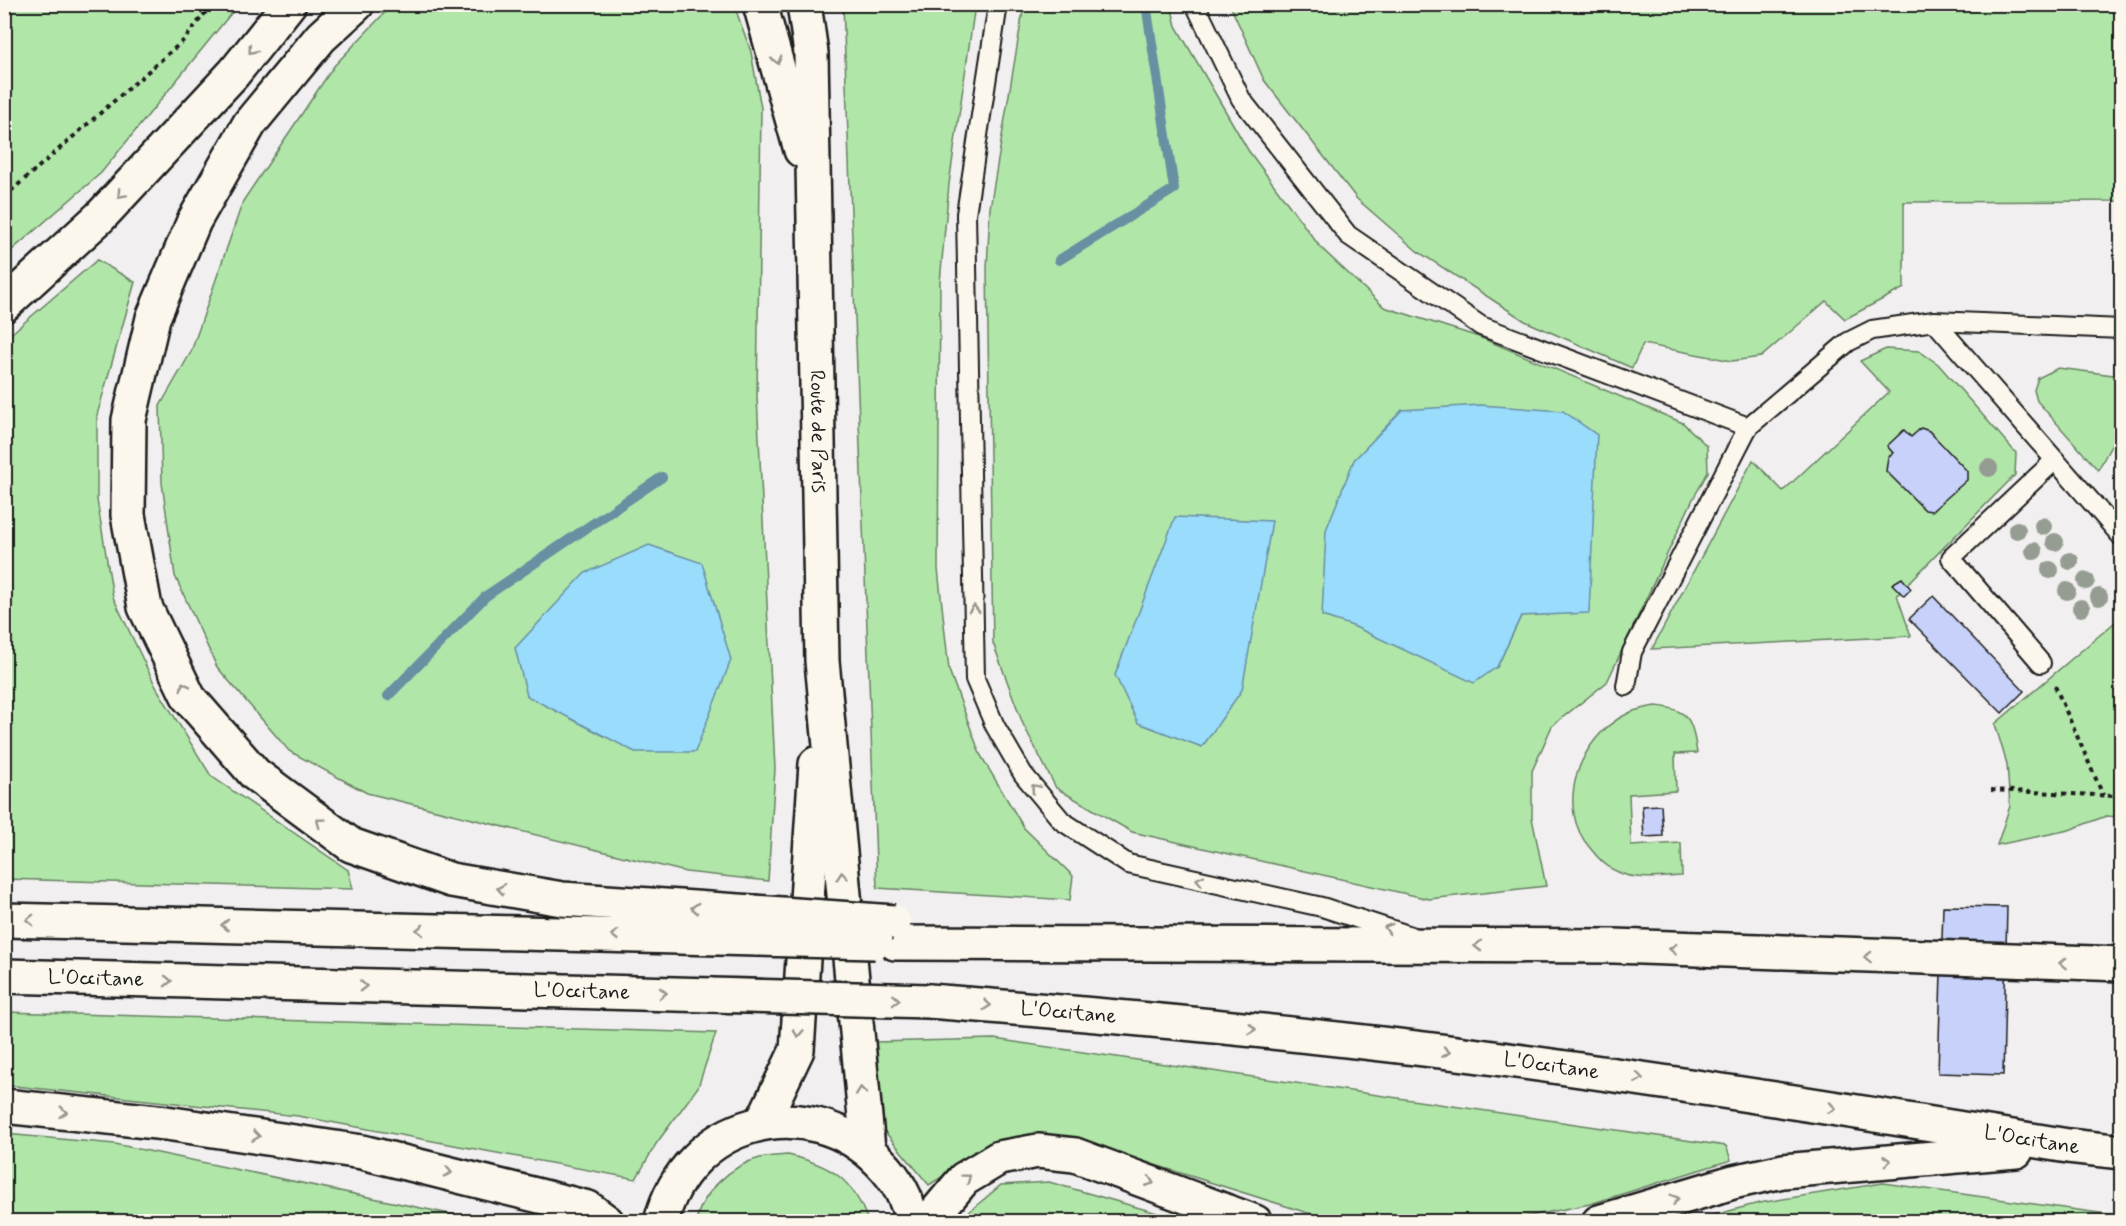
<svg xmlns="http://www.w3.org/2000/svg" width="2126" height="1226" font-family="Mynerve,sans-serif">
	<rect width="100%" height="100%" fill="#f1efef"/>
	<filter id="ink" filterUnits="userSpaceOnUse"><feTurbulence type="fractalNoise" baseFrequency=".0167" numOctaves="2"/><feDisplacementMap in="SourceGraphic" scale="12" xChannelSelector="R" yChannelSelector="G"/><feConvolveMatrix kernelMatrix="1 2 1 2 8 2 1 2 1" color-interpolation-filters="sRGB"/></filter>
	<g filter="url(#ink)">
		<!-- green -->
		<g fill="#b1e6a9" stroke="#668162" stroke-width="1.5" fill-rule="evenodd">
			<path d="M5,4L238,5L101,173L5,256Z"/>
			<path d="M392,5H734L751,52L761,108L757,397L775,769L768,881L686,872L367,793L289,751L217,667L175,576L162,483L160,406L191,352L243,201L334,66Z"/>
			<path d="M843,5H975L949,184L940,282L938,569L949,670L980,754L1024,828L1073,876L1070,900L877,888Z"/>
			<path d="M1024,5H1171L1176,26L1248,150L1320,247L1384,307L1479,337L1683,423L1707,446L1708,472L1693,499L1607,682L1552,726L1532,771V818L1546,886L1429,899L1132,832L1056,788L1023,724L993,643L987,269L990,208ZM1322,616H1521L1497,667Z"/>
			<path d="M1230,5H2121V201L1904,202V288L1845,319L1826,301L1761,357L1732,361L1643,344L1632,368L1525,321L1417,251L1357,199L1264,80Z"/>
			<path d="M97,260L135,282L97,415V500L113,597L156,687L211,776L348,870L353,889L5,879V339Z"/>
			<path d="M1886,349L1919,351L1938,364L2016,453L2015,475L1897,595L1911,636L1652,649L1753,460L1783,491L1889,392L1860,361Z"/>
			<path d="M2058,368L2121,376V427L2098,470L2037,401L2034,390L2038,378Z"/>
			<path d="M2121,617V817L2106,816L2069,830L1997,845L2010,806L2007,764L1995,724Z"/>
			<path d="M1656,706C1691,709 1692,722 1697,753L1675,754L1676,791L1629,794L1631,846L1681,843L1682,876C1661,877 1637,881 1618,872C1607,868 1597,857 1590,848C1554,807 1579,738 1625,715C1635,709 1645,708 1656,706Z"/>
			<path d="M5,1012L716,1033L698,1087L656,1144L636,1179L298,1116L5,1085Z"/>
			<path d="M994,1039L1726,1146L1731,1160L1590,1204L1500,1222H1355L1308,1213L1063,1136L996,1143L929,1185L876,1121V1042Z"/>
			<path d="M5,1134L115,1144L483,1221H5Z"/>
			<path d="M788,1155C831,1165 853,1179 868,1221H696C702,1193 731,1165 760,1158C769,1156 779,1156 788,1155Z"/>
			<path d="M1049,1182L1185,1221H958L1001,1185Z"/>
			<path d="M1883,1183L2121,1216V1221H1692L1759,1203Z"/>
		</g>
		<!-- water -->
		<g fill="#99dcfb" stroke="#678fa2" stroke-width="1.5">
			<path d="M1480,405L1563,411L1597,435L1589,613L1521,616L1497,667L1474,683L1353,626L1322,616L1326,530L1354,460L1402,410Z"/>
			<path d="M1175,517L1272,521L1242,690L1202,747L1138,723L1115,675Z"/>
			<path d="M649,545L702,563L731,660L695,752H635L527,696L515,648L585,573Z"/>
		</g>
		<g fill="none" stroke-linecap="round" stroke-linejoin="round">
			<!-- stream -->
			<g stroke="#678fa2" stroke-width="10">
				<path d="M1059,260L1174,189L1146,4"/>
				<path d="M388,696L486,596L662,477"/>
			</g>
		</g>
		<!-- building -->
		<g fill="#c7d1f9" stroke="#1c1c1c" stroke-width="1.5">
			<path d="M1921,428L1929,431L1967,471V480L1932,511L1925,510L1886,471L1888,457L1893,453L1887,446L1904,430L1911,437Z"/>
			<path d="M1902,578L1911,589L1904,596L1892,584Z"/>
			<path d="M1933,596L2024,691L2002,713L1909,619Z"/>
			<path d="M1661,805L1663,836L1644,837L1642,806Z"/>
			<path d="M1943,906L2007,907L2003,1075L1938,1073Z"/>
		</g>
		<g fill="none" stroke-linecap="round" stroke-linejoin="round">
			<defs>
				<g id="lane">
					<path d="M998,4L966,214L975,679L995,726L1023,774L1062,821L1128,864L1322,907L1411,936"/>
					<path d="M1195,4L1241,99L1348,235L1481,326L1748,427"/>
					<path d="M1934,321L2122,329"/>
					<path d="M2041,663L1951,558L2055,460"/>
					<path d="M1626,686L1632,652L1748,427L1848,342L1872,330L1934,321L2122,537"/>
				</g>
				<g id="primary">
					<path d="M760,4L801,150"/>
					<path id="s1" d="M804,4L811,53L822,661L868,1149"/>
					<path d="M762,1123L797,1050L816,764"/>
					<path d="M661,1222C686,1121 807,1087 880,1162C896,1178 908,1199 912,1222"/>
				</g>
				<g id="highway">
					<path d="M357,4L321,37L250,123L194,221L153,318L129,420L128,515L145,607L189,698L255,774L351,845L451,880L562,899L753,912"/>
					<path d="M4,305L100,217L234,73L289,4"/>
					<path d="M4,920L757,939"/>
					<path d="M895,943L1614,946L2122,964"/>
					<path id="s2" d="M4,976L712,995"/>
					<path id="s3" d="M929,1001C1105,1015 1282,1031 1457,1053C1662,1080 1865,1113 2068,1146L2122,1152"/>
					<path d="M4,1106L166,1123L362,1152L588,1208L607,1222"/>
					<path d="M928,1222L964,1179L999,1158L1038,1151L1075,1155L1255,1222"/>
					<path d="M1599,1222L1733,1182L1783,1171L2016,1151"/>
				</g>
			</defs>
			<!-- lane casing -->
			<use href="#lane" stroke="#1c1c1c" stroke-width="22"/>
			<!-- primary casing -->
			<use href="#primary" stroke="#1c1c1c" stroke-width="38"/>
			<!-- highway casing -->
			<use href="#highway" stroke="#1c1c1c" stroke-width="38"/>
			<!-- path -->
			<g stroke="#1c1c1c" stroke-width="4" stroke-dasharray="4.5 4.5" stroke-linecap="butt">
				<path d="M4,197L184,40L212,4"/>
				<path d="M2055,686L2103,795"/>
				<path d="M1991,790L2115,796"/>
			</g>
			<!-- lane -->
			<use href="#lane" stroke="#fbf7ec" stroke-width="18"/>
			<!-- primary -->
			<use href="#primary" stroke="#fbf7ec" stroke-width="33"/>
			<!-- highway -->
			<use href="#highway" stroke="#fbf7ec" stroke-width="33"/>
			<defs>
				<g id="highway-bridge">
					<path d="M753,912L894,922"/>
					<path d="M757,939L875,942"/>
					<path d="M712,995L929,1001"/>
				</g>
			</defs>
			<!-- highway-bridge casing -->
			<use href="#highway-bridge" stroke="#1c1c1c" stroke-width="38" stroke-linecap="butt"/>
			<!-- highway-bridge -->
			<use href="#highway-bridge" stroke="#fbf7ec" stroke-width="33"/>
		</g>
		<!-- trees -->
		<g fill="#959c92">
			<circle cx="1989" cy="468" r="9"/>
			<circle cx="2043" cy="526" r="9"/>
			<circle cx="2017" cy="530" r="9"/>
			<circle cx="2055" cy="542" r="9"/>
			<circle cx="2034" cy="551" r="9"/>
			<circle cx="2070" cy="561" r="9"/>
			<circle cx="2050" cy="570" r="9"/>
			<circle cx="2086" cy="581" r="9"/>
			<circle cx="2067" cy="591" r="9"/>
			<circle cx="2099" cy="597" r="9"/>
			<circle cx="2081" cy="608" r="9"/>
		</g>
		<!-- one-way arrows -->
		<defs><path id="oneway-chevron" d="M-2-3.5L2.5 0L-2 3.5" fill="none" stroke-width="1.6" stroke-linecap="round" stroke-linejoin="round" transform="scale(1.5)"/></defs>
		<g stroke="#97948e">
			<use href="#oneway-chevron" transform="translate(252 50) rotate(129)"/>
			<use href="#oneway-chevron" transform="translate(777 60) rotate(75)"/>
			<use href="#oneway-chevron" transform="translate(121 194) rotate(133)"/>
			<use href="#oneway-chevron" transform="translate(974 609) rotate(-91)"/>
			<use href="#oneway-chevron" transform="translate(184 686) rotate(-116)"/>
			<use href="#oneway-chevron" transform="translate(1035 788) rotate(-130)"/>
			<use href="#oneway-chevron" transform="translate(320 822) rotate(-143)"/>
			<use href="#oneway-chevron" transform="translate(842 876) rotate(-95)"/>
			<use href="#oneway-chevron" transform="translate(1200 880) rotate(-168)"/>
			<use href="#oneway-chevron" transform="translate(501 889) rotate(-171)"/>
			<use href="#oneway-chevron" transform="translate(695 908) rotate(-176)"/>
			<use href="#oneway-chevron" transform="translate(30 920) rotate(-179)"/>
			<use href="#oneway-chevron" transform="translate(225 925) rotate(-179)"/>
			<use href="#oneway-chevron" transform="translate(1388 928) rotate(-162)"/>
			<use href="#oneway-chevron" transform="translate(420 930) rotate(-179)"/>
			<use href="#oneway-chevron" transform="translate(615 935) rotate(-179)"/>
			<use href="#oneway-chevron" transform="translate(1478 946) rotate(180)"/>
			<use href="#oneway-chevron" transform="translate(1673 949) rotate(-177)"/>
			<use href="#oneway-chevron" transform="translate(1868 957) rotate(-178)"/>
			<use href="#oneway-chevron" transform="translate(2063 963) rotate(-178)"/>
			<use href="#oneway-chevron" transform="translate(168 981) rotate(1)"/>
			<use href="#oneway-chevron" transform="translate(363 986) rotate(1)"/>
			<use href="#oneway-chevron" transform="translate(663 993) rotate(1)"/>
			<use href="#oneway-chevron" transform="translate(896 1000) rotate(2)"/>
			<use href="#oneway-chevron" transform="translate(987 1005) rotate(5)"/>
			<use href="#oneway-chevron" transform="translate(1252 1029) rotate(7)"/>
			<use href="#oneway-chevron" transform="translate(798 1033) rotate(94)"/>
			<use href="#oneway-chevron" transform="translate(1446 1052) rotate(7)"/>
			<use href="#oneway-chevron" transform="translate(1639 1078) rotate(8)"/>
			<use href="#oneway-chevron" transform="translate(861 1091) rotate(-96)"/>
			<use href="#oneway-chevron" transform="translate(1832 1108) rotate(9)"/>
			<use href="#oneway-chevron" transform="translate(63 1112) rotate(6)"/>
			<use href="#oneway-chevron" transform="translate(256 1136) rotate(8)"/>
			<use href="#oneway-chevron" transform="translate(1887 1161) rotate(-5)"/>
			<use href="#oneway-chevron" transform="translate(448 1172) rotate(13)"/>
			<use href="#oneway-chevron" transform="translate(967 1178) rotate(-37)"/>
			<use href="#oneway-chevron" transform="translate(1150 1182) rotate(20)"/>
			<use href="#oneway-chevron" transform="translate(1675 1199) rotate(-16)"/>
		</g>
	</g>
	<g text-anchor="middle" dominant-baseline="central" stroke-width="4.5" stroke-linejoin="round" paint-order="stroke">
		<!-- street labels -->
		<g font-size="21" fill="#1c1c1c" stroke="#fbf7ec">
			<text stroke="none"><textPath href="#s1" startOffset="428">Route de Paris</textPath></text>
			<text stroke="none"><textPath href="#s2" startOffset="92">L'Occitane</textPath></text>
			<text stroke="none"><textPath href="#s2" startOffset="578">L'Occitane</textPath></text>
			<text stroke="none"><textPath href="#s3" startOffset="140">L'Occitane</textPath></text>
			<text stroke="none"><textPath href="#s3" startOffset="626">L'Occitane</textPath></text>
			<text stroke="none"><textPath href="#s3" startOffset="1112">L'Occitane</textPath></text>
		</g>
	</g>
	<!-- margin -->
	<rect width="2126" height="1226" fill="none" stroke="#fbf7ec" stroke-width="24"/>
	<rect x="12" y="12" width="2102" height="1202" fill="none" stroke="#1c1c1c" stroke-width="2" filter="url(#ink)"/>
</svg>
